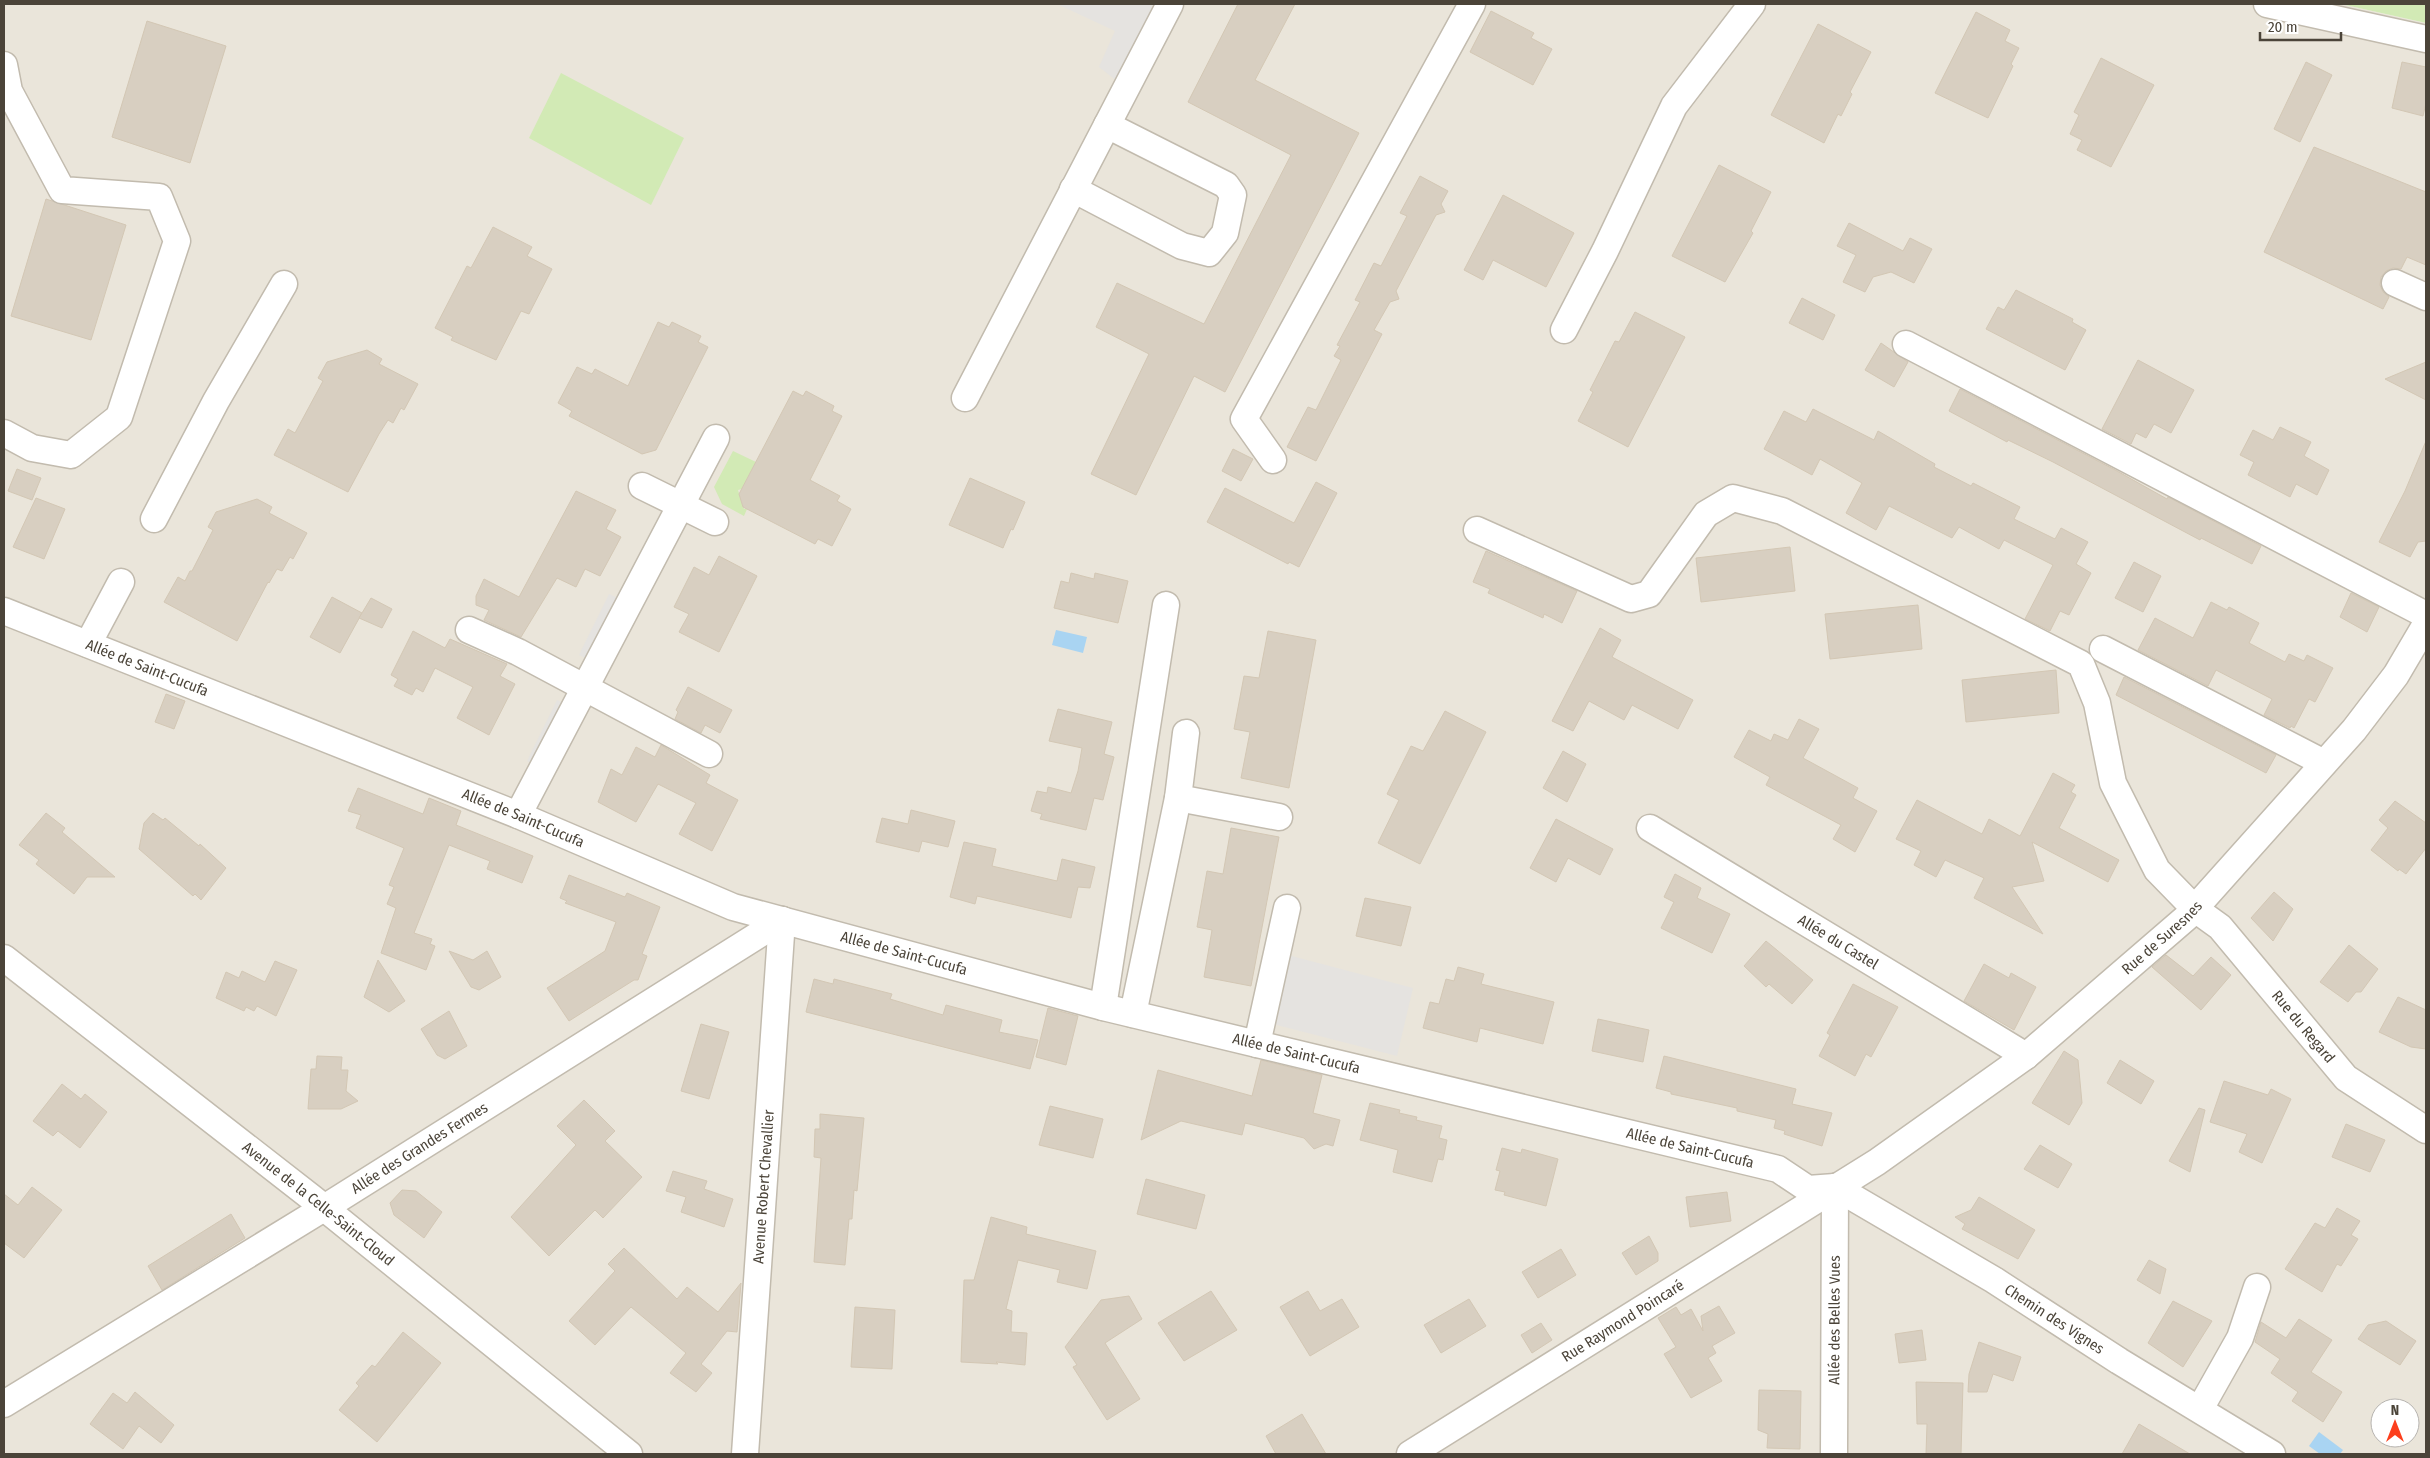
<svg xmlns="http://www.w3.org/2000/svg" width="2430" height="1458" font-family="'Fira Sans Condensed',sans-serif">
	<rect width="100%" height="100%" fill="#f6f3ec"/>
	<!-- residential -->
	<path fill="#eae5da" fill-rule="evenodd" d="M4,4H2341L2426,23V1454H4ZM2380,1408H2410V1438H2380Z"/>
	<!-- green -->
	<g fill="#d2eab5">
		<path d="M2341,4H2426V23Z"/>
		<path d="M561,73L684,138L651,205L529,138Z"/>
		<path d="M733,451L756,462L742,489L738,490L744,509H747L744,516L722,504L714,487Z"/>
	</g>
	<!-- parking -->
	<g fill="#e5e3e0">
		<path d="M1057,4H1156L1117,81L1099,67L1115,31Z"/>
		<path d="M609,594L620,599L590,660L579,655Z"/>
		<path d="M557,700L568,705L538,767L527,761Z"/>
		<path d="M1284,954L1413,988L1397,1056L1269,1023Z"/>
	</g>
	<!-- water -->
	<g fill="#a9d4f2">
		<path d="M1056,630L1087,637L1083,653L1052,645Z"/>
		<path d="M2319,1432L2343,1450L2340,1454H2320L2309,1446Z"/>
	</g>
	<!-- building -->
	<g fill="#d8cfc1" stroke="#d3c7b4">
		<path d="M1238,4H1295L1255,80L1359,133L1225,392L1194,376L1136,495L1091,474L1149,354L1096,327L1117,283L1204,324L1291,155L1188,102Z"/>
		<path d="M1491,11L1534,33L1531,38L1552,49L1533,85L1470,52Z"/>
		<path d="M1976,12L2010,30L2005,41L2019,48L2011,64L2013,66L1988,118L1935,93Z"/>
		<path d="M147,21L226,46L190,163L112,137Z"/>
		<path d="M1818,24L1871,52L1850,92L1852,94L1841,116L1838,114L1824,143L1771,115Z"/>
		<path d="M2101,58L2154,85L2111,167L2077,150L2082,140L2070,134L2079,115L2074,112Z"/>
		<path d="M2306,62L2332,75L2300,142L2274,129Z"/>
		<path d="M2402,62L2426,67V103L2423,116L2392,108Z"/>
		<path d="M2314,147L2426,192V265L2407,257L2401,269L2393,268L2386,271L2381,277L2380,285L2383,292L2389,297L2383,309L2264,252Z"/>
		<path d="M1719,165L1771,192L1751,231L1753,233L1725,282L1672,256Z"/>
		<path d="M1420,176L1448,191L1441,204L1445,212L1436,215L1396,291L1399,299L1390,302L1374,330L1382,334L1316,461L1287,447L1308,407L1316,410L1341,360L1334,356L1340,346L1337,345L1360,302L1355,300L1374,263L1381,266L1407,216L1400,213Z"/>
		<path d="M1503,195L1574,233L1546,287L1493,260L1483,280L1464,270Z"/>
		<path d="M46,199L126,225L91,340L11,316Z"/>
		<path d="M1849,223L1903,251L1910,238L1932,249L1914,283L1891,272L1873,277L1865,292L1843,282L1856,255L1837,246Z"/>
		<path d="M493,227L532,247L527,256L552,269L529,314L521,311L496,360L451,340L453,337L435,328L467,266L471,268Z"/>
		<path d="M2016,290L2073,319L2072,322L2086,330L2065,370L1986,329L1998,307L2004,310Z"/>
		<path d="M1802,298L1835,315L1823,340L1789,323Z"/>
		<path d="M1635,312L1685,337L1628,447L1578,421L1593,392L1590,390L1615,341L1619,342Z"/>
		<path d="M658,322L669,327L672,322L701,336L698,342L708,347L656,450L642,454L569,416L572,411L558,403L577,367L592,374L595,369L628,386Z"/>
		<path d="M1881,343L1908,362L1894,387L1865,370Z"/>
		<path d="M367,350L382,359L379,364L418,384L404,410L401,408L393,423L388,420L379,434L348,492L274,455L288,429L295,433L323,381L318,378L327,362Z"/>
		<path d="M2138,360L2194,390L2171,433L2154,424L2146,438L2136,433L2131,444L2102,429Z"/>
		<path d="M2426,362V400L2385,379Z"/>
		<path d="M1960,389L2117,471L2167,499L2168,497L2261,546L2252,564L2201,538L2200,540L2053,462L2008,440L2007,442L1949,411Z"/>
		<path d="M793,391L803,396L806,391L834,406L832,411L842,416L810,480L840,496L837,501L851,509L832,546L818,539L815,544L743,507L739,494Z"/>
		<path d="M1813,409L1874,440L1878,431L1935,464L1934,467L1971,486L1973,483L2020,507L2014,519L2055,539L2061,528L2088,542L2076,564L2091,573L2069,615L2060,611L2050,631L2025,619L2053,565L2004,540L1999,549L1959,527L1952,538L1889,506L1876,530L1846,513L1862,483L1820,459L1812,475L1764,449L1784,411L1806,422Z"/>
		<path d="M2280,427L2311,442L2304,456L2329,470L2317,495L2296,484L2290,497L2248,475L2254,462L2240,455L2253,430L2273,440Z"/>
		<path d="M2426,441V541L2418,542L2410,557L2379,542L2405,491Z"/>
		<path d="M1233,449L1253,459L1241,481L1222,471Z"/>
		<path d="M17,469L41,478L32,500L8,491Z"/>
		<path d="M970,478L1025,502L1013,530L1011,529L1003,548L949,525Z"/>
		<path d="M1316,482L1337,493L1299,567L1289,562L1288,564L1207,522L1225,488L1294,523Z"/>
		<path d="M576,491L616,510L606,529L621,537L600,576L585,569L576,587L557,578L521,637L484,620L489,610L476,605V596L484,579L519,597Z"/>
		<path d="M36,498L65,509L44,559L13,547Z"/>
		<path d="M257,499L272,507L269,513L307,533L293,559L290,557L282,571L277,569L269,583L268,582L237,641L164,602L178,577L185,581L190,571H192L213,530L208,527L216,512Z"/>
		<path d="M1790,547L1795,591L1701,602L1696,558Z"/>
		<path d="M1486,551L1577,591L1562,623L1544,614L1543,618L1488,593L1490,589L1473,582Z"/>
		<path d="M719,556L757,576L719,652L679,632L689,614L674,607L694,567L709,575Z"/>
		<path d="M2134,562L2161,576L2143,612L2115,598Z"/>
		<path d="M1071,573L1094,579L1095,573L1128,581L1118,623L1054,608L1061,581L1069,583Z"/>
		<path d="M2351,593L2379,607L2367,632L2340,617Z"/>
		<path d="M332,597L362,613L340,653L310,637Z"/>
		<path d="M371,598L392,609L382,628L359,618Z"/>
		<path d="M2211,602L2227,610L2229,607L2259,623L2249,643L2285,662L2289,654L2304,661L2307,655L2333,668L2315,702L2309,699L2294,728L2291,726L2290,728L2264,715L2272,699L2216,670L2208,686L2138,650L2155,618L2193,638Z"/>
		<path d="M1918,605L1922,649L1830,659L1825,614Z"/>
		<path d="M1600,628L1621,640L1612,657L1693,700L1678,729L1632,705L1624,720L1589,701L1573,731L1552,721Z"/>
		<path d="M413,631L445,648L450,639L507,664L500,676L515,684L489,735L457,718L473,687L435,668L423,692L416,688L412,695L394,686L398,679L391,675Z"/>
		<path d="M1268,631L1316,640L1289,788L1241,778L1250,732L1234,729L1244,676L1259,678Z"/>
		<path d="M2056,670L2059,713L1966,722L1962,680Z"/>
		<path d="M2124,677L2276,755L2266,773L2116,695Z"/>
		<path d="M688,687L732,710L720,733L705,725L701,733L675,719L678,712L676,710Z"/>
		<path d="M166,694L185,701L174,729L155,722Z"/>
		<path d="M1058,709L1112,722L1104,754L1114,757L1103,800L1094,798L1086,830L1040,819L1042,814L1031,811L1037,791L1047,793L1048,787L1071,793L1078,771L1082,748L1049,741Z"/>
		<path d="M1445,711L1486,732L1420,864L1378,843L1399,800L1387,794L1411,746L1423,751Z"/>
		<path d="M1799,719L1819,729L1803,758L1858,788L1853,798L1877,811L1855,852L1833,839L1841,825L1766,785L1770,777L1734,757L1749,730L1771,741L1774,734L1788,740Z"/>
		<path d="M661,745L710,775L706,783L738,800L712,851L679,834L696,803L658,784L636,822L598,802L611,769L622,775L636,747L655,757Z"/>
		<path d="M1563,751L1586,764L1567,802L1543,788Z"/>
		<path d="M2053,773L2075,785L2071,792L2076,795L2059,828L2119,860L2108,882L2032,842L2044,881L2012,887L2043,934L1974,898L1984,878L1945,860L1936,877L1914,865L1921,851L1896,839L1917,800L1982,834L1989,819L2020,836Z"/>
		<path d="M358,788L423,814L429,798L461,811L456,825L533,856L522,883L487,869L490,861L449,845L414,933L432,939L430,944L435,946L426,970L381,953L396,908L387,904L394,887L389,885L404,848L356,828L361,815L348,811Z"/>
		<path d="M2395,801L2426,823V848L2406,874L2399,869L2398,871L2371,850L2388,828L2379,820Z"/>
		<path d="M911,810L955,821L948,847L922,841L919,852L876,842L882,818L908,824Z"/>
		<path d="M46,813L65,828L62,832L115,877H87L74,894L36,864L39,860L19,845Z"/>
		<path d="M153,813L163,820L165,818L199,846L200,844L226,868L201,900L195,894L193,896L139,849L144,823Z"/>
		<path d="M1556,819L1613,849L1600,875L1568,858L1556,882L1530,868Z"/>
		<path d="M1231,828L1279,837L1251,986L1204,977L1212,930L1197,927L1207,871L1223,874Z"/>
		<path d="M964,842L996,849L992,866L1057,881L1062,859L1095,867L1090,888L1078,887L1071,918L977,896L975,904L950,897Z"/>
		<path d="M1675,874L1701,888L1697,898L1730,914L1712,953L1661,928L1674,902L1664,897Z"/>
		<path d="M569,875L625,897L627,893L660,907L642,954L647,956L638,980H634L569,1021L547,988L605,951L616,922L565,903L567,901L560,898Z"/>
		<path d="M2274,892L2293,909L2273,941L2251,918Z"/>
		<path d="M1365,898L1411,907L1401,946L1356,936Z"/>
		<path d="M1766,941L1813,980L1792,1004L1769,984L1766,987L1744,966Z"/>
		<path d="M2349,945L2378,969L2361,992H2356L2348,1002L2320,982Z"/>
		<path d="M449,951L473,960L487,951L501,977L479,990L471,987Z"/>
		<path d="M2166,955L2193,976L2211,957L2231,975L2201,1010L2152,967Z"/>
		<path d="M378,960L405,1001L389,1012L364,997Z"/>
		<path d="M275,961L297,970L276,1016L257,1006L254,1011L246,1007L244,1011L216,998L226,972L239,978L242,971L265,982Z"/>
		<path d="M1984,964L2009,978L2011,973L2036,987L2014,1030L1964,1001Z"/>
		<path d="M1458,967L1484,974L1481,984L1554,1002L1543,1044L1480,1028L1477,1042L1423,1028L1430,1002L1439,1004L1446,979L1454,981Z"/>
		<path d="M814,979L833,984L834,979L892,994L890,999L943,1015L946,1005L1002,1020L999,1032L1038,1040L1030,1069L806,1012Z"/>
		<path d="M1853,984L1898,1007L1871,1057L1866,1054L1855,1076L1819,1056L1830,1035L1827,1033Z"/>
		<path d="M2398,997L2426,1010V1049L2411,1047L2379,1032Z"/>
		<path d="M1048,1008L1078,1016L1066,1065L1036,1057Z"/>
		<path d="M449,1011L467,1046L445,1059L437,1055L421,1029Z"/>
		<path d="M1598,1019L1649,1030L1643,1062L1592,1051Z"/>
		<path d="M701,1024L729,1032L709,1099L681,1091Z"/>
		<path d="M2064,1051L2078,1060L2082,1103L2069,1125L2032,1103Z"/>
		<path d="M317,1056L342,1057L341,1070H348L346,1091L358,1101L341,1109H308L311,1069H316Z"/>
		<path d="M1664,1056L1796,1089L1792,1104L1832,1113L1822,1146L1784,1134L1785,1131L1774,1128L1776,1120L1737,1111V1108L1671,1094V1092L1656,1088Z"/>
		<path d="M1261,1060L1322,1075L1313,1113L1340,1120L1333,1146L1326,1144L1314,1149L1304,1138L1245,1123L1242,1135L1181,1121L1141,1140L1158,1070L1252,1096Z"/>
		<path d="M2120,1060L2154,1081L2141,1104L2107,1083Z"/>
		<path d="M2224,1081L2268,1095L2271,1089L2291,1099L2262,1163L2239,1152L2247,1134L2210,1122Z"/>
		<path d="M62,1084L81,1099L85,1094L107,1112L80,1148L58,1131L53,1136L33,1121Z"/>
		<path d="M584,1100L615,1131L605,1141L642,1177L603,1218L595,1210L549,1256L511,1217L576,1145L557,1126Z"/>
		<path d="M1370,1103L1400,1110L1399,1113L1417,1117L1416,1120L1442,1126L1439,1138L1447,1140L1443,1160L1438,1159L1432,1182L1393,1172L1398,1150L1360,1140Z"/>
		<path d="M1050,1106L1103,1119L1093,1158L1039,1145Z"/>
		<path d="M2199,1108L2205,1110L2190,1172L2169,1161Z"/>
		<path d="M820,1114L864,1118L857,1191L854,1190L852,1219H849L845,1265L814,1262L821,1158L814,1157L815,1129H820Z"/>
		<path d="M2346,1124L2385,1140L2370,1172L2332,1157Z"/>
		<path d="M2040,1145L2072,1164L2058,1188L2024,1169Z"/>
		<path d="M1502,1148L1521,1153L1522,1149L1558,1159L1546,1206L1504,1195L1505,1192L1495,1190L1500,1171L1496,1170Z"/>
		<path d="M673,1171L707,1181L704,1189L733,1199L724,1227L681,1212L686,1197L666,1191Z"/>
		<path d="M1146,1179L1205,1195L1196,1229L1137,1214Z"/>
		<path d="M32,1187L62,1210L24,1258L4,1243V1194L18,1205Z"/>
		<path d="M402,1190L416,1191L442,1212L424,1238L394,1215L390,1203Z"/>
		<path d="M1727,1192L1731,1221L1690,1227L1686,1197Z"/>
		<path d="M1979,1197L2035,1230L2018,1259L1962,1229L1965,1224L1955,1217L1971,1210Z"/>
		<path d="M2337,1208L2360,1221L2351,1235L2358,1239L2341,1266L2337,1264L2322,1292L2285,1269L2315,1223L2325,1228Z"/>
		<path d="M231,1214L245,1238L162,1290L148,1266Z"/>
		<path d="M991,1217L1027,1227L1026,1234L1096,1251L1087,1289L1057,1282L1060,1270L1018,1260L1006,1309L1012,1311L1011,1332L1027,1333L1025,1365L996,1362L998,1364L961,1362L964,1280H974Z"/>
		<path d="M1649,1236L1658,1253V1261L1636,1275L1622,1253Z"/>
		<path d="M624,1248L677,1299L687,1287L718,1312L741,1283L737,1332L727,1331L701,1364L712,1373L696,1392L670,1373L686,1353L631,1307L595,1345L569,1321L615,1271L608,1264Z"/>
		<path d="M1561,1249L1576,1275L1538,1298L1522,1272Z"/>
		<path d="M2149,1260L2166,1269L2160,1294L2137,1280Z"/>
		<path d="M1211,1291L1237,1330L1184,1361L1158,1323Z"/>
		<path d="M1308,1291L1320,1311L1342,1299L1359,1327L1310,1356L1280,1307Z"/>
		<path d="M1129,1296L1142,1319L1105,1343L1140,1399L1107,1420L1073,1367L1077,1365L1065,1347L1101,1300Z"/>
		<path d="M1469,1299L1486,1326L1441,1353L1424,1325Z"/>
		<path d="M2173,1301L2212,1321L2183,1367L2148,1343Z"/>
		<path d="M1719,1306L1735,1333L1712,1346L1716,1353L1708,1358L1722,1381L1691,1398L1664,1354L1676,1347L1658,1318L1676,1307L1681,1315L1691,1309L1703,1331L1701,1316Z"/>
		<path d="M855,1307L895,1310L892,1369L851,1367Z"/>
		<path d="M2299,1319L2332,1340L2311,1372L2342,1392L2323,1422L2292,1401L2298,1392L2271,1373L2280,1359L2255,1342L2261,1322L2286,1338Z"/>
		<path d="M2386,1321L2416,1341L2400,1365L2358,1339L2368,1325Z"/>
		<path d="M1541,1323L1552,1340L1532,1353L1521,1335Z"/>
		<path d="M1922,1330L1926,1360L1899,1363L1895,1334Z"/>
		<path d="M403,1332L441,1363L377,1442L339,1410L359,1386L356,1383L372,1365L375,1367Z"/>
		<path d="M1979,1342L2021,1357L2013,1381L1993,1374L1987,1392H1968L1969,1374Z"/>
		<path d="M1916,1382L1963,1383L1961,1454H1926L1927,1424H1917Z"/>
		<path d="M1759,1390L1801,1391L1800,1449L1767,1448L1768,1434L1758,1430Z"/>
		<path d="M135,1392L174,1425L161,1443L139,1426L123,1449L90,1424L113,1393L127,1403Z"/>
		<path d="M1302,1414L1326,1454H1276L1266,1436Z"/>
		<path d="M2139,1424L2190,1454H2122Z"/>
	</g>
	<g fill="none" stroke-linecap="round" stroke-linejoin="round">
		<defs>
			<g id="minor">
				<path d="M2267,4L2426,39"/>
				<path d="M4,65L9,91L62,190L159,197L177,241L119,417L71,455L32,448L4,433"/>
				<path d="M1073,189L1182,246L1209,253L1225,233L1233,195L1226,185L1107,125"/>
				<path d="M2395,283L2426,297"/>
				<path d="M1564,330L1605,251L1674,106L1752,4"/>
				<path d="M1906,344L2426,615"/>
				<path d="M965,398L1170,4"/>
				<path d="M1273,460L1244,419L1472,4"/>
				<path d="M642,486L715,522"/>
				<path d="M154,519L216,401L284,284"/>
				<path id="s1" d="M1477,530L1631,599L1649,594L1706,514L1733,498L1782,511L2081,664L2097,703L2113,783L2157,870L2195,909L2220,927L2346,1078L2426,1130"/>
				<path id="s2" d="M4,611L518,815L733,907L1103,1007L1778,1169L1808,1189L1835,1187"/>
				<path d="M469,630L518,652L709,754"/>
				<path d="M88,644L121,582"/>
				<path d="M2103,649L2324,763"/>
				<path d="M1178,798L1279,817"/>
				<path d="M518,815L716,438"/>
				<path id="s3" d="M1650,828L2026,1056"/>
				<path id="s4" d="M4,958L312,1198L629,1454"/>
				<path d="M1103,1007L1166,605"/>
				<path d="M1133,1014L1178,798L1186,733"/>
				<path d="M1257,1044L1287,908"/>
				<path id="s5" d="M1835,1187L1994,1280L2119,1361L2272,1454"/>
				<path id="s6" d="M4,1404L324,1208L782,920"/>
				<path d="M2200,1409L2240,1338L2257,1287"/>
				<path id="s7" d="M745,1454L782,920"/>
				<path id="s8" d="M1410,1454L1877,1162L2026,1056L2187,917L2354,730L2396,675L2426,624"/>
				<path id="s9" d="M1834,1454L1835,1187"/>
			</g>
		</defs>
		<!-- minor casing -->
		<use href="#minor" stroke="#c2bbae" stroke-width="29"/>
		<!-- minor -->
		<use href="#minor" stroke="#fff" stroke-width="26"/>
	</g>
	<g text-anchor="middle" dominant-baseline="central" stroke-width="4.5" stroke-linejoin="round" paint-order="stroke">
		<!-- street labels -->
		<g font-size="15" fill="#4b4439" stroke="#fff">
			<text stroke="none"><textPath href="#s2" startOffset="154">Allée de Saint-Cucufa</textPath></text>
			<text stroke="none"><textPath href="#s2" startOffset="559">Allée de Saint-Cucufa</textPath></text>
			<text stroke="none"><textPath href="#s8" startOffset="914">Rue de Suresnes</textPath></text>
			<text stroke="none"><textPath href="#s3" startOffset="220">Allée du Castel</textPath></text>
			<text stroke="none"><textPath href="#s2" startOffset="964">Allée de Saint-Cucufa</textPath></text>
			<text stroke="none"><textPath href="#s1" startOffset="1140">Rue du Regard</textPath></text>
			<text stroke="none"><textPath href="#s2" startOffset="1369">Allée de Saint-Cucufa</textPath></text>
			<text stroke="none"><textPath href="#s6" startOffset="488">Allée des Grandes Fermes</textPath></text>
			<text stroke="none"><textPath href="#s2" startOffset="1774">Allée de Saint-Cucufa</textPath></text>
			<text stroke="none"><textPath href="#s7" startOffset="268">Avenue Robert Chevallier</textPath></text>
			<text stroke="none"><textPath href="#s4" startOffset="399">Avenue de la Celle-Saint-Cloud</textPath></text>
			<text stroke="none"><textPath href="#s5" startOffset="256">Chemin des Vignes</textPath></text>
			<text stroke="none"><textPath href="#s8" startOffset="251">Rue Raymond Poincaré</textPath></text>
			<text stroke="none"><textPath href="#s9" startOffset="134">Allée des Belles Vues</textPath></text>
		</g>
	</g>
	<!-- border -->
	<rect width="2430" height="1458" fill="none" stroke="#4b4439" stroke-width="10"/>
	<!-- north arrow -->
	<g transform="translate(2395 1423)"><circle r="24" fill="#ffffff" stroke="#b7b4b0"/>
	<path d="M0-4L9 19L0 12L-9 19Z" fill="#fc3f1d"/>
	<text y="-8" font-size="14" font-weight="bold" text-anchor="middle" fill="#4b4439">N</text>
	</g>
	<!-- scale -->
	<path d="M2260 32v8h81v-8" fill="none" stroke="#4b4439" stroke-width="2.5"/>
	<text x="2268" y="32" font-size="15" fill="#4b4439" stroke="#ffffff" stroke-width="4" paint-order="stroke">20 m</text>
</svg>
